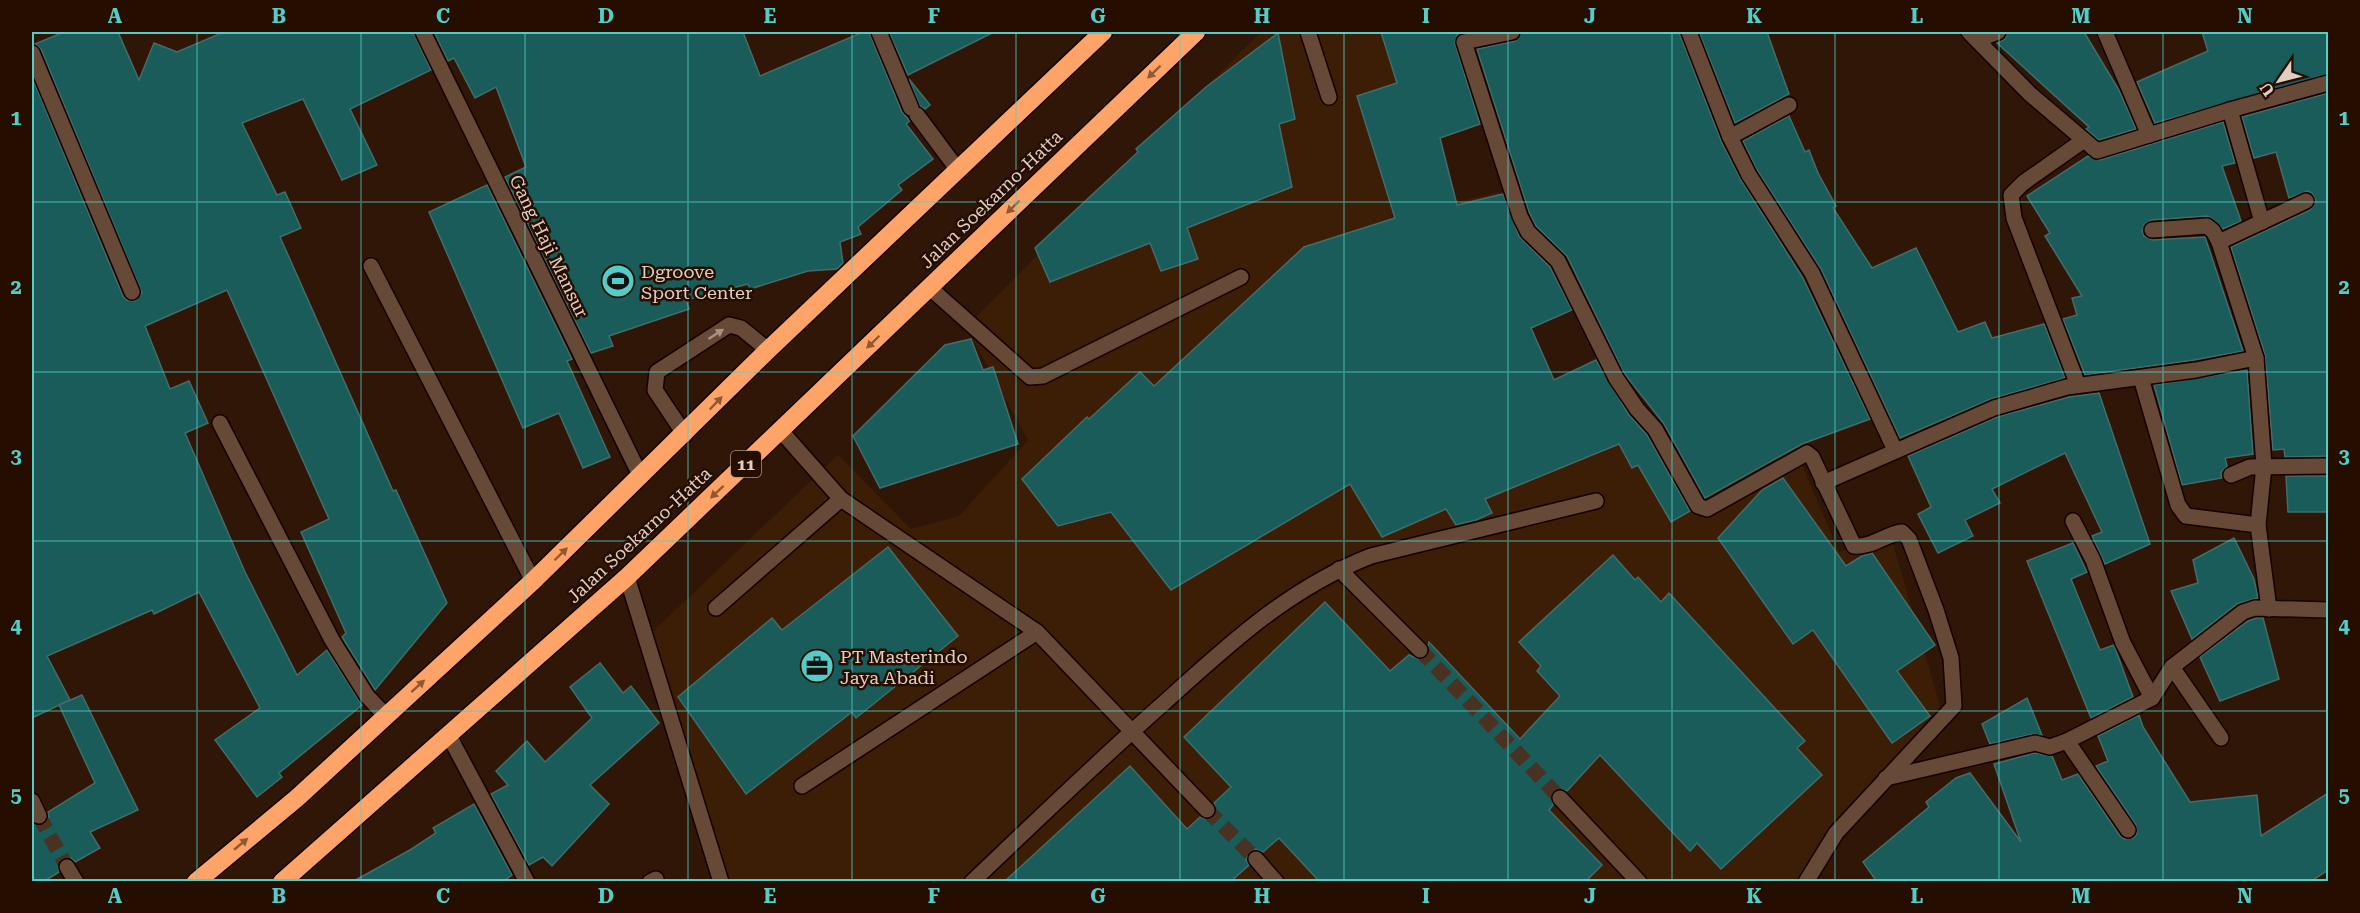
<svg xmlns="http://www.w3.org/2000/svg" width="2360" height="913" font-family="'Roboto Serif',serif">
	<rect width="100%" height="100%" fill="#2f1606"/>
	<!-- built -->
	<path fill="#3c1d06" d="M1261,32H1453L1463,61L1415,80L1452,203L1499,192L1514,239L1546,245L1571,311L1531,328L1504,470L1639,424L1682,508L1800,460L1839,552L1892,541L1941,709L1798,881H728L646,638L838,455L911,529L959,516L1028,440L966,327Z"/>
	<!-- building -->
	<g fill="#195c59" stroke="#426d6b" stroke-width="1.5">
		<path d="M64,32H118L139,80L154,43L177,52L224,32H413L431,70L350,109L377,165L342,180L303,99L242,123L277,195L285,192L301,228L280,237L393,491L396,490L447,603L375,690L342,637L346,633L301,532L329,519L227,290L145,326L170,389L189,381L208,423L185,433L245,572L297,675L327,650L362,705L279,773L282,777L257,797L215,740L260,708L199,592L154,614L152,610L47,656L70,700L32,718V77L123,296L127,300L135,301L142,293L41,49L35,44Z"/>
		<path d="M434,32H743L760,76L863,32H869L902,112L910,121L906,124L933,159L898,185L902,190L858,227L861,234L840,242L843,263L837,269L808,271L750,289L748,284L686,300L689,309L609,336L613,346L591,353L505,177L526,167L496,87L475,98L454,58L448,61Z"/>
		<path d="M889,32H994L908,75Z"/>
		<path d="M1381,32H1467L1457,35L1455,44L1480,124L1440,138L1457,205L1503,194L1519,236L1550,267L1572,310L1531,328L1554,380L1596,360L1629,415L1647,435L1690,511L1671,522L1638,465L1632,468L1619,444L1485,499L1492,513L1476,520L1456,525L1446,509L1382,537L1350,484L1171,590L1111,512L1058,526L1022,479L1087,417L1089,419L1140,372L1154,386L1304,247L1395,218L1357,96L1397,83Z"/>
		<path d="M1522,32H1679L1721,141L1741,180L1803,278L1870,419L1802,444L1705,498L1664,424L1624,373L1567,256L1536,226L1529,212L1477,49L1515,41Z"/>
		<path d="M1699,32H1767L1789,94L1735,123Z"/>
		<path d="M2007,32H2084L2119,90L2136,129L2099,140L2086,129L2089,127L1997,43L2005,39Z"/>
		<path d="M2202,32H2328V74L2155,123L2137,82L2208,51Z"/>
		<path d="M1278,33L1295,119L1279,124L1292,187L1187,228L1198,259L1161,271L1150,243L1050,282L1035,248L1138,152L1136,149L1206,87Z"/>
		<path d="M909,79L930,105L925,109L920,106Z"/>
		<path d="M2328,93V456L2285,457L2284,449L2273,450L2265,355L2231,247L2310,210L2316,201L2312,193L2307,191L2289,198L2276,152L2254,158L2242,117Z"/>
		<path d="M1789,116L1805,152L1809,150L1818,173L1836,206L1833,208L1872,268L1916,248L1958,332L1985,322L1992,338L2044,324L2065,378L1991,399L1900,438L1821,269L1757,170L1743,141Z"/>
		<path d="M2223,122L2235,163L2222,166L2241,221L2223,229L2213,219L2207,216L2151,220L2144,225L2142,231L2144,236L2152,240L2205,237L2243,351L2194,360L2085,375L2063,319L2077,315L2072,298L2082,296L2045,236L2050,233L2027,196L2088,156L2100,160Z"/>
		<path d="M487,185L572,359L567,361L610,457L583,468L559,413L523,428L429,212Z"/>
		<path d="M971,339L983,370L993,367L1018,444L880,488L853,436L945,345Z"/>
		<path d="M2247,370L2253,454L2225,458L2227,466L2221,473L2222,478L2182,485L2154,385Z"/>
		<path d="M2099,393L2150,544L2105,564L2092,536L2102,532L2065,453L1992,489L2000,503L1965,520L1973,536L1938,553L1918,514L1931,507L1908,456L1997,417L2069,397Z"/>
		<path d="M2286,476H2328V512H2288Z"/>
		<path d="M1783,478L1846,566L1862,556L1872,553L1935,645L1897,671L1930,716L1892,743L1813,630L1793,644L1718,538L1762,490Z"/>
		<path d="M2234,538L2254,579L2258,598L2237,604L2192,639L2171,591L2198,583L2193,560Z"/>
		<path d="M2073,543L2087,572L2071,579L2100,650L2114,645L2133,697L2091,718L2027,561Z"/>
		<path d="M888,547L958,636L856,718L852,712L746,794L678,697L772,618L782,630Z"/>
		<path d="M1613,555L1635,580L1638,577L1661,602L1669,593L1805,741L1797,748L1822,775L1721,869L1697,843L1690,851L1600,755L1567,791L1557,789L1551,796L1553,805L1549,810L1602,865L1585,882H1320L1279,838L1263,852L1255,849L1249,852L1246,860L1249,865L1230,882H1004L1130,766L1187,829L1200,817L1205,819L1213,817L1216,812L1214,803L1231,787L1184,737L1325,602L1390,671L1409,655L1418,659L1426,657L1429,642L1520,739L1560,696L1537,671L1541,666L1519,642Z"/>
		<path d="M2256,618H2263L2279,679L2220,701L2200,657L2248,621Z"/>
		<path d="M600,663L623,693L631,686L659,723L590,785L609,804L552,866L543,857L529,865L491,794L508,785L496,771L527,741L545,762L592,718L570,687Z"/>
		<path d="M82,695L138,810L90,832L100,848L75,862L71,858H63L58,863L59,872L43,882H32V822L38,826L44,825L49,817L48,812L95,783L59,705Z"/>
		<path d="M2027,698L2042,735L2033,734L1990,744L1982,724Z"/>
		<path d="M2139,715L2143,727L2190,802L2257,795L2261,836L2328,793V870L2310,882H1877L1863,862L1929,807L1926,802L1956,778L1970,773L2021,842L1994,764L2035,753L2052,756L2062,780L2078,774L2120,836L2124,839L2133,838L2137,834L2136,825L2096,766L2108,761L2098,736Z"/>
		<path d="M474,804L512,875L502,882H352L410,850L436,833L433,828Z"/>
	</g>
	<g fill="none" stroke-linecap="round" stroke-linejoin="round">
		<!-- minor-tunnel -->
		<g stroke="#4a3222" stroke-width="15" stroke-dasharray="15 8" stroke-linecap="butt">
			<path d="M1420,650L1560,798"/>
			<path d="M1207,810L1256,859"/>
			<path d="M39,816L67,867"/>
		</g>
		<defs>
			<g id="minor">
				<path d="M423,32L641,477"/>
				<path d="M879,32L911,108"/>
				<path d="M1308,32L1329,97"/>
				<path d="M1512,32L1464,42L1520,216L1528,232L1558,261L1616,378L1637,409L1655,429L1698,506L1707,509L1807,453L1812,457L1854,546C1871,548 1886,534 1902,532L1909,539L1936,610L1951,658L1954,706L1836,833L1806,882"/>
				<path d="M1689,32L1730,137L1749,175L1812,273L1895,450"/>
				<path d="M1969,32L2030,94L2097,151L2230,110L2328,83"/>
				<path d="M2105,32L2149,135"/>
				<path d="M1977,40L1998,32"/>
				<path d="M32,53L132,292"/>
				<path d="M2230,110L2262,222"/>
				<path d="M917,115L958,170"/>
				<path d="M1730,137L1789,105"/>
				<path d="M2152,230L2207,226L2213,231L2219,242L2256,358L2264,466L2258,525"/>
				<path d="M2219,242L2306,201"/>
				<path d="M371,266L533,581"/>
				<path d="M929,287L1030,377L1043,376L1241,277"/>
				<path d="M2141,378L2178,505L2186,516L2258,525L2269,609"/>
				<path d="M2078,385L2014,218L2011,195L2023,183L2084,140"/>
				<path d="M220,423L332,640L367,696L386,716"/>
				<path d="M781,431L841,499L1037,632L1207,810"/>
				<path d="M685,435L655,390L657,372L729,325L741,328L768,350"/>
				<path d="M2231,475L2250,467L2328,466"/>
				<path d="M1823,483L1994,408L2067,387L2196,370L2256,358"/>
				<path d="M2073,521L2093,560L2123,643L2152,698"/>
				<path d="M1339,569L1420,650"/>
				<path d="M627,577L721,882"/>
				<path d="M716,608L841,499"/>
				<path d="M2172,667L2221,738"/>
				<path d="M448,734L527,882"/>
				<path d="M2067,741L2128,830"/>
				<path d="M1886,778L2035,743L2050,747L2067,741L2152,698L2172,667L2243,612L2255,608L2328,610"/>
				<path d="M802,786L1037,632"/>
				<path d="M1560,798L1639,882"/>
				<path d="M32,801L39,816"/>
				<path d="M1256,859L1276,882"/>
				<path d="M67,867L76,882"/>
				<path d="M650,882L656,879"/>
				<path d="M972,882C1036,821 1099,760 1165,702C1229,644 1289,588 1371,556L1596,501"/>
			</g>
			<g id="highway">
				<path d="M196,882L297,798L533,581L768,350L1103,32"/>
				<path d="M282,882L627,577L1196,32"/>
			</g>
		</defs>
		<!-- minor casing -->
		<use href="#minor" stroke="#160200" stroke-width="18"/>
		<!-- highway casing -->
		<use href="#highway" stroke="#160200" stroke-width="21"/>
		<!-- minor -->
		<use href="#minor" stroke="#664937" stroke-width="15"/>
		<!-- highway -->
		<use href="#highway" stroke="#ffa468" stroke-width="18"/>
	</g>
	<!-- one-way arrows -->
	<defs><path id="oneway-solid" d="M-6-.8H1V-3.2L6.5 0L1 3.2V.8H-6Z" transform="scale(1.5)"/></defs>
	<g fill="#925834">
		<use href="#oneway-solid" transform="translate(1154 72) rotate(136)"/>
		<use href="#oneway-solid" transform="translate(1013 207) rotate(136)"/>
		<use href="#oneway-solid" transform="translate(873 342) rotate(136)"/>
		<use href="#oneway-solid" transform="translate(716 403) rotate(-46)"/>
		<use href="#oneway-solid" transform="translate(717 492) rotate(137)"/>
		<use href="#oneway-solid" transform="translate(561 554) rotate(-44)"/>
		<use href="#oneway-solid" transform="translate(418 686) rotate(-42)"/>
		<use href="#oneway-solid" transform="translate(241 844) rotate(-40)"/>
	</g>
	<use fill="#a99285" href="#oneway-solid" transform="translate(716 334) rotate(-33)"/>
	<!-- grid -->
	<path fill="none" stroke="#54cdc8" stroke-width="1.5" stroke-opacity="0.55" d="M197,32V882M361,32V882M525,32V882M688,32V882M852,32V882M1016,32V882M1180,32V882M1344,32V882M1508,32V882M1672,32V882M1835,32V882M1999,32V882M2163,32V882M32,202H2328M32,372H2328M32,541H2328M32,711H2328"/>
	<!-- icons -->
	<defs>
		<symbol id="stadium-disc" viewBox="-11 -11 22 22"><circle r="9.5" fill="#54cdc8" stroke="#250d00"/><path d="M0-5a6.5 5 0 1 0 0 10a6.5 5 0 1 0 0-10ZM-3.5-1.8h7v3.6h-7Z" fill="#111"/></symbol>
		<symbol id="office-disc" viewBox="-11 -11 22 22"><circle r="9.5" fill="#54cdc8" stroke="#250d00"/><path d="M-6-3h4V-5.5h4V-3h4V5H-6ZM-1-4.5V-3h2v-1.5ZM-6 0V1H6V0Z" fill="#111"/></symbol>
	</defs>
	<g fill-rule="evenodd">
		<use href="#stadium-disc" x="599" y="262" width="38" height="38"/>
		<use href="#office-disc" x="798" y="647" width="38" height="38"/>
	</g>
	<g text-anchor="middle" dominant-baseline="central" stroke-width="5" stroke-linejoin="round" paint-order="stroke">
		<!-- shield labels -->
		<rect fill="#250d00" stroke="#a89489" stroke-width="1.5" x="731" y="451" width="30" height="26" rx="4.5"/>
		<g font-size="16" font-weight="bold" fill="#e0cec4">
			<text x="746" y="464">11</text>
		</g>
		<!-- street labels -->
		<g font-size="18" fill="#e0cec4" stroke="#250d00">
			<text transform="translate(991 199) rotate(-44)">Jalan Soekarno-Hatta</text>
			<text transform="translate(549 246) rotate(64)">Gang Haji Mansur</text>
			<text transform="translate(639 535) rotate(-43)">Jalan Soekarno-Hatta</text>
		</g>
		<!-- poi labels -->
		<g font-size="18" fill="#e0cec4" stroke="#250d00" text-anchor="start">
			<text x="641" y="271">Dgroove<tspan x="641" dy="21">Sport Center</tspan></text>
			<text x="840" y="656">PT Masterindo<tspan x="840" dy="21">Jaya Abadi</tspan></text>
		</g>
	</g>
	<!-- border -->
	<rect width="2360" height="913" fill="none" stroke="#250d00" stroke-width="66"/>
	<!-- north arrow -->
	<g transform="translate(2279 81) rotate(235)" stroke="#250d00" stroke-width="4.5" paint-order="stroke">
	<path d="M0-4.5L10 22L0 15L-10 22Z" fill="#e0cec4"/>
	<text y="-9" font-size="16" font-weight="bold" text-anchor="middle" fill="#e0cec4">U</text>
	</g>
	<rect x="33" y="33" width="2294" height="847" fill="none" stroke="#54cdc8" stroke-width="2"/>
	<g font-size="20" text-anchor="middle" font-weight="bold" fill="#54cdc8">
		<text x="115" y="23">A</text>
		<text x="279" y="23">B</text>
		<text x="443" y="23">C</text>
		<text x="606" y="23">D</text>
		<text x="770" y="23">E</text>
		<text x="934" y="23">F</text>
		<text x="1098" y="23">G</text>
		<text x="1262" y="23">H</text>
		<text x="1426" y="23">I</text>
		<text x="1590" y="23">J</text>
		<text x="1754" y="23">K</text>
		<text x="1917" y="23">L</text>
		<text x="2081" y="23">M</text>
		<text x="2245" y="23">N</text>
		<text x="16" y="125">1</text>
		<text x="2344" y="125">1</text>
		<text x="16" y="294">2</text>
		<text x="2344" y="294">2</text>
		<text x="16" y="463">3</text>
		<text x="2344" y="463">3</text>
		<text x="16" y="633">4</text>
		<text x="2344" y="633">4</text>
		<text x="16" y="802">5</text>
		<text x="2344" y="802">5</text>
		<text x="115" y="903">A</text>
		<text x="279" y="903">B</text>
		<text x="443" y="903">C</text>
		<text x="606" y="903">D</text>
		<text x="770" y="903">E</text>
		<text x="934" y="903">F</text>
		<text x="1098" y="903">G</text>
		<text x="1262" y="903">H</text>
		<text x="1426" y="903">I</text>
		<text x="1590" y="903">J</text>
		<text x="1754" y="903">K</text>
		<text x="1917" y="903">L</text>
		<text x="2081" y="903">M</text>
		<text x="2245" y="903">N</text>
	</g>
</svg>
